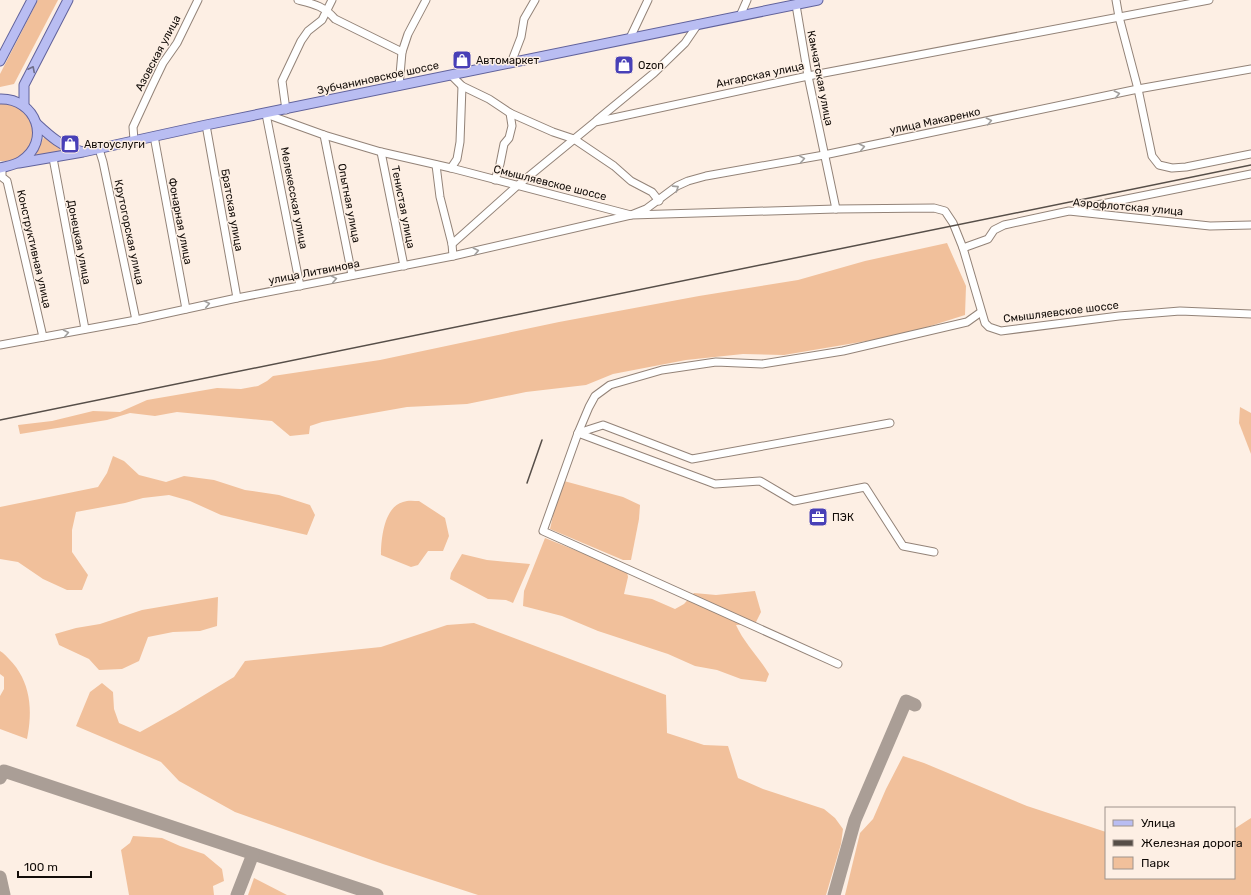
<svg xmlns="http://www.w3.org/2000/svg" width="1251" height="895" font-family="Rubik,sans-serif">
	<rect width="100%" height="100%" fill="#fdefe4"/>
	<!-- green -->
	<g fill="#f1c09b">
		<path d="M38,0H58L14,84L0,87V74Z"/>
		<path d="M0,103C47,107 39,164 0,161Z"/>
		<path d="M44,137L63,150L61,153L34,158Z"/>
		<path d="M947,243L966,286L965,315L902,335L784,355L743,354L686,360L613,374L586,385L526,392L467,404L407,407L322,422L310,426L309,434L290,436L272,421L177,412L155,416L130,413L107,420L20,434L18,425L52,421L93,411L120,412L147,400L217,388L241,389L258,386L267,381L273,376L380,360L559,322L699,296L798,280L865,261Z"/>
		<path d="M1240,407L1251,413V454L1239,423Z"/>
		<path d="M113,456L124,461L139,475L166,482L184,476L214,480L245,490L279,495L310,505L315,515L307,535L221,515L190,501L169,495L143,498L125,503L76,512L72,530V552L88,575L82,590H67L43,579L18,562L0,559V507L98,487L107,473Z"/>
		<path d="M564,481L623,497L640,505L639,519L631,560H623L550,529L557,498Z"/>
		<path d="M419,501L445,518L449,536L443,551H428L418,565L411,567L381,555C381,539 384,507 403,502C408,500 414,501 419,501Z"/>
		<path d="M545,538L612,565L626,567L628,577L624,594L652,599L675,609L684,604L694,593L716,595L755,591L761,612L755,624L736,625C744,643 759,657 769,674L766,682L741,679L717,670L695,666L668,654L598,631L562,616L523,606L524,591Z"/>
		<path d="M462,554L487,560L530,564L513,603L506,600L488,599L450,579L451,573Z"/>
		<path d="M218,597L217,626L200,631L173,632L148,637L139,661L122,669L99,670L89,659L59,645L55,634L76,628L100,624L142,610Z"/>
		<path d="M474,623L666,695L667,733L704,745L728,746L738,778L763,789L824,809L835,818L843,829L841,844L826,895H478L383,864L235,812L179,781L161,762L76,726L90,692L102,683L113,692L114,709L119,723L140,732L176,712L234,677L245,661L381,647L447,625Z"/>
		<path d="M0,651C4,653 6,656 9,659C31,681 33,711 27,739L0,729V696L4,689V677L0,674Z"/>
		<path d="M903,756L924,763L1027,806L1106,832V878H1234V829L1251,818V895H845L860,833L873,819L886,789Z"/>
		<path d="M133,836L162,838L180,846L204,854L222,869L224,881L213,886L214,895H129L121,850L130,843Z"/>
		<path d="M254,878L287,895H248Z"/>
	</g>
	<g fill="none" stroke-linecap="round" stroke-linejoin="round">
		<!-- taxiway -->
		<g stroke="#aa9e96" stroke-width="13">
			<path d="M0,778L4,771L377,895"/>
			<path d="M0,877L4,895"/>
			<path d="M237,895L253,854"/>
			<path d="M834,895L855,820L906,701L915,705"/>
		</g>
		<defs>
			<g id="minor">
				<path d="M298,0C314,4 324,6 335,19L402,52"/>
				<path d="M1116,0L1119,17L1138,89L1152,156L1159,165L1172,168L1186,167L1251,154"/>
				<path d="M796,5L808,76L836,209"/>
				<path d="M740,16L747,0"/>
				<path d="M630,38L648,0"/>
				<path d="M511,63L521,37L524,19L535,0"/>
				<path d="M451,75L462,86L489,99L510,113L553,132L574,139L614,166L631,181L652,192L659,201"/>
				<path d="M399,86L402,52L408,34L426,0"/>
				<path d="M286,110L282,81L301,41L308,31L322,20L332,0"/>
				<path d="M266,114L324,135L381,152L451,168L631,215L836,209L934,208L945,211L953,223L963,248L985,323L989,327L1001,331L1119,316L1180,311L1251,314"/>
				<path d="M266,114L300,286"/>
				<path d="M597,120L654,73L685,43L698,24"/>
				<path d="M206,125L237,298"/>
				<path d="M324,135L352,275"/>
				<path d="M154,136L186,309"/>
				<path d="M134,140L133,127L151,88L163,63L177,43L198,0"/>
				<path d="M99,149L103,162L136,320"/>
				<path d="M381,152L404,266"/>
				<path d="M53,158L85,329"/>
				<path d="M436,165L440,197L452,244L453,256"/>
				<path d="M2,167V177L7,181L43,337"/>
				<path d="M451,168L457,159L460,142L462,86"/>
				<path d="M495,180L500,164L504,144L509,138L512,126L510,113"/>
				<path d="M1077,209L1251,174"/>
				<path d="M452,244L517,186L595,122L808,76L1209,0"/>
				<path d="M963,248L988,239L994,230L1004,225L1069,211L1210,226L1251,225"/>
				<path d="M0,345L136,320L237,298L453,256L631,215L646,209L677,186L688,181L706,176L824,155L1138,89L1251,69"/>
				<path d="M578,433L715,484L760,481L794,501L865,487L903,546L934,552"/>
				<path d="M578,433L603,425L692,459L890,423"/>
				<path d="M838,664L543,531L578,433L589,407L595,396L610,385L662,370L716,362L762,364L843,351L967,322L981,312"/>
			</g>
			<g id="major">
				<path d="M0,61L32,0"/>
				<path d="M0,99C36,98 52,141 21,161C15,165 7,166 0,168"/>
				<path d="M24,106V85L68,0"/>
				<path d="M37,124C50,136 62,147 80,151"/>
				<path d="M19,163L83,152L206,125L818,0"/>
			</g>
		</defs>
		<!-- minor casing -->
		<use href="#minor" stroke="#938378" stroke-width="9"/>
		<!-- major casing -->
		<use href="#major" stroke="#61629b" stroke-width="11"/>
		<!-- minor -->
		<use href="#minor" stroke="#fff" stroke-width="7"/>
		<!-- major -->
		<use href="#major" stroke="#b9bdf2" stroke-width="9"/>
		<!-- rail -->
		<g stroke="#564e48" stroke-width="1.5">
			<path d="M0,420L1251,165"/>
			<path d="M527,483L542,440"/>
		</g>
	</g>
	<!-- one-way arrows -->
	<defs><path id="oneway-chevron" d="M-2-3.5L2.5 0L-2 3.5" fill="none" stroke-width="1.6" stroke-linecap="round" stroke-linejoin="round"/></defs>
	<use stroke="#6e6d89" href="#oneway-chevron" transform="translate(32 69) rotate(-63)"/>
	<g stroke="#a09e9c">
		<use href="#oneway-chevron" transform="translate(1117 94) rotate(-12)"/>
		<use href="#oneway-chevron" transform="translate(989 121) rotate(-12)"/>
		<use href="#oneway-chevron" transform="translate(862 147) rotate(-12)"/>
		<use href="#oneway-chevron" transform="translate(802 159) rotate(-10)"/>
		<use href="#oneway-chevron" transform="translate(676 188) rotate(-33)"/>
		<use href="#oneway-chevron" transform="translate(476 251) rotate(-13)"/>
		<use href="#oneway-chevron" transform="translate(334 279) rotate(-11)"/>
		<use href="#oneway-chevron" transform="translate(207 304) rotate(-12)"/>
		<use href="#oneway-chevron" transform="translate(66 333) rotate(-11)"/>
	</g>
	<!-- icons -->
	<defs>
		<symbol id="shop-square" viewBox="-11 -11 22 22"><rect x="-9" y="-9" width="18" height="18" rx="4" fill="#4840b7" stroke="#fdefe4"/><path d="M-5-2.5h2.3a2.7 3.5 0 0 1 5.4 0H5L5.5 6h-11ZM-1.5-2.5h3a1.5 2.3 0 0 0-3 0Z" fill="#fff"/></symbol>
		<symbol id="office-square" viewBox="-11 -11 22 22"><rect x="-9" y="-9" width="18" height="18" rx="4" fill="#4840b7" stroke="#fdefe4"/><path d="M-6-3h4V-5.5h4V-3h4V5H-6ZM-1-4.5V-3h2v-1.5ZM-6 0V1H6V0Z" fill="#fff"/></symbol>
	</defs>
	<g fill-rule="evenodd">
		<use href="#shop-square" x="451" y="49" width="22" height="22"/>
		<use href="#shop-square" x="613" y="54" width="22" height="22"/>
		<use href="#shop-square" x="59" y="133" width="22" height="22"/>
		<use href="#office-square" x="807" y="506" width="22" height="22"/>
	</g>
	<g text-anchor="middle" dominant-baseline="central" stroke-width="3" stroke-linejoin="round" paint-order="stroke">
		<!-- street labels -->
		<g font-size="11" fill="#120c08" stroke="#fdefe4">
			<text transform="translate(158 53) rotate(-62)">Азовская улица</text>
			<text transform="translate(760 75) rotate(-12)">Ангарская улица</text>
			<text transform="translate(378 78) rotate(-12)">Зубчаниновское шоссе</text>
			<text transform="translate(820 78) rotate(79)">Камчатская улица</text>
			<text transform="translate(935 121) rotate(-12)">улица Макаренко</text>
			<text transform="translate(550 183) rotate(14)">Смышляевское шоссе</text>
			<text transform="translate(294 198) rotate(79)">Мелекесская улица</text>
			<text transform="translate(349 203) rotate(79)">Опытная улица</text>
			<text transform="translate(403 207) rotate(79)">Тенистая улица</text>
			<text transform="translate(1128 207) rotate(5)">Аэрофлотская улица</text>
			<text transform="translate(232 210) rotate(80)">Братская улица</text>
			<text transform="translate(180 221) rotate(79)">Фонарная улица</text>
			<text transform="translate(129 232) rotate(78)">Крутогорская улица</text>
			<text transform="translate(79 242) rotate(79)">Донецкая улица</text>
			<text transform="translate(34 249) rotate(77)">Конструктивная улица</text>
			<text transform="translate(314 272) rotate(-11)">улица Литвинова</text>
			<text transform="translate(1061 312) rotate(-7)">Смышляевское шоссе</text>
		</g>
		<!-- poi labels -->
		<g font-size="11" fill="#120c08" stroke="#fdefe4" text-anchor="start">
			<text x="476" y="60">Автомаркет</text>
			<text x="638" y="65">Ozon</text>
			<text x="84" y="144">Автоуслуги</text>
			<text x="832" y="517">ПЭК</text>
		</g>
	</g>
	<!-- legend -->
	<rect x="1105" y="807" width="130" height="72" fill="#fdefe4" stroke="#9f948c"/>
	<rect x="1113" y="820" width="20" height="6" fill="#b9bdf2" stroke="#9f948c"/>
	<text x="1141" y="827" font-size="12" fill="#120c08">Улица</text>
	<rect x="1113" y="840" width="20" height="6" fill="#564e48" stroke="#9f948c"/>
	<text x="1141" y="847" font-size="12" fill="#120c08">Железная дорога</text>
	<rect x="1113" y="857" width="20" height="12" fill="#f1c09b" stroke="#9f948c"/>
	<text x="1141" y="867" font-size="12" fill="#120c08">Парк</text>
	<!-- scale -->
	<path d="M18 871v6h73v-6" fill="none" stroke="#120c08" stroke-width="2"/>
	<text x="24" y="871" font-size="12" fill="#120c08" stroke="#fdefe4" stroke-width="3" paint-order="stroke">100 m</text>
</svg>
